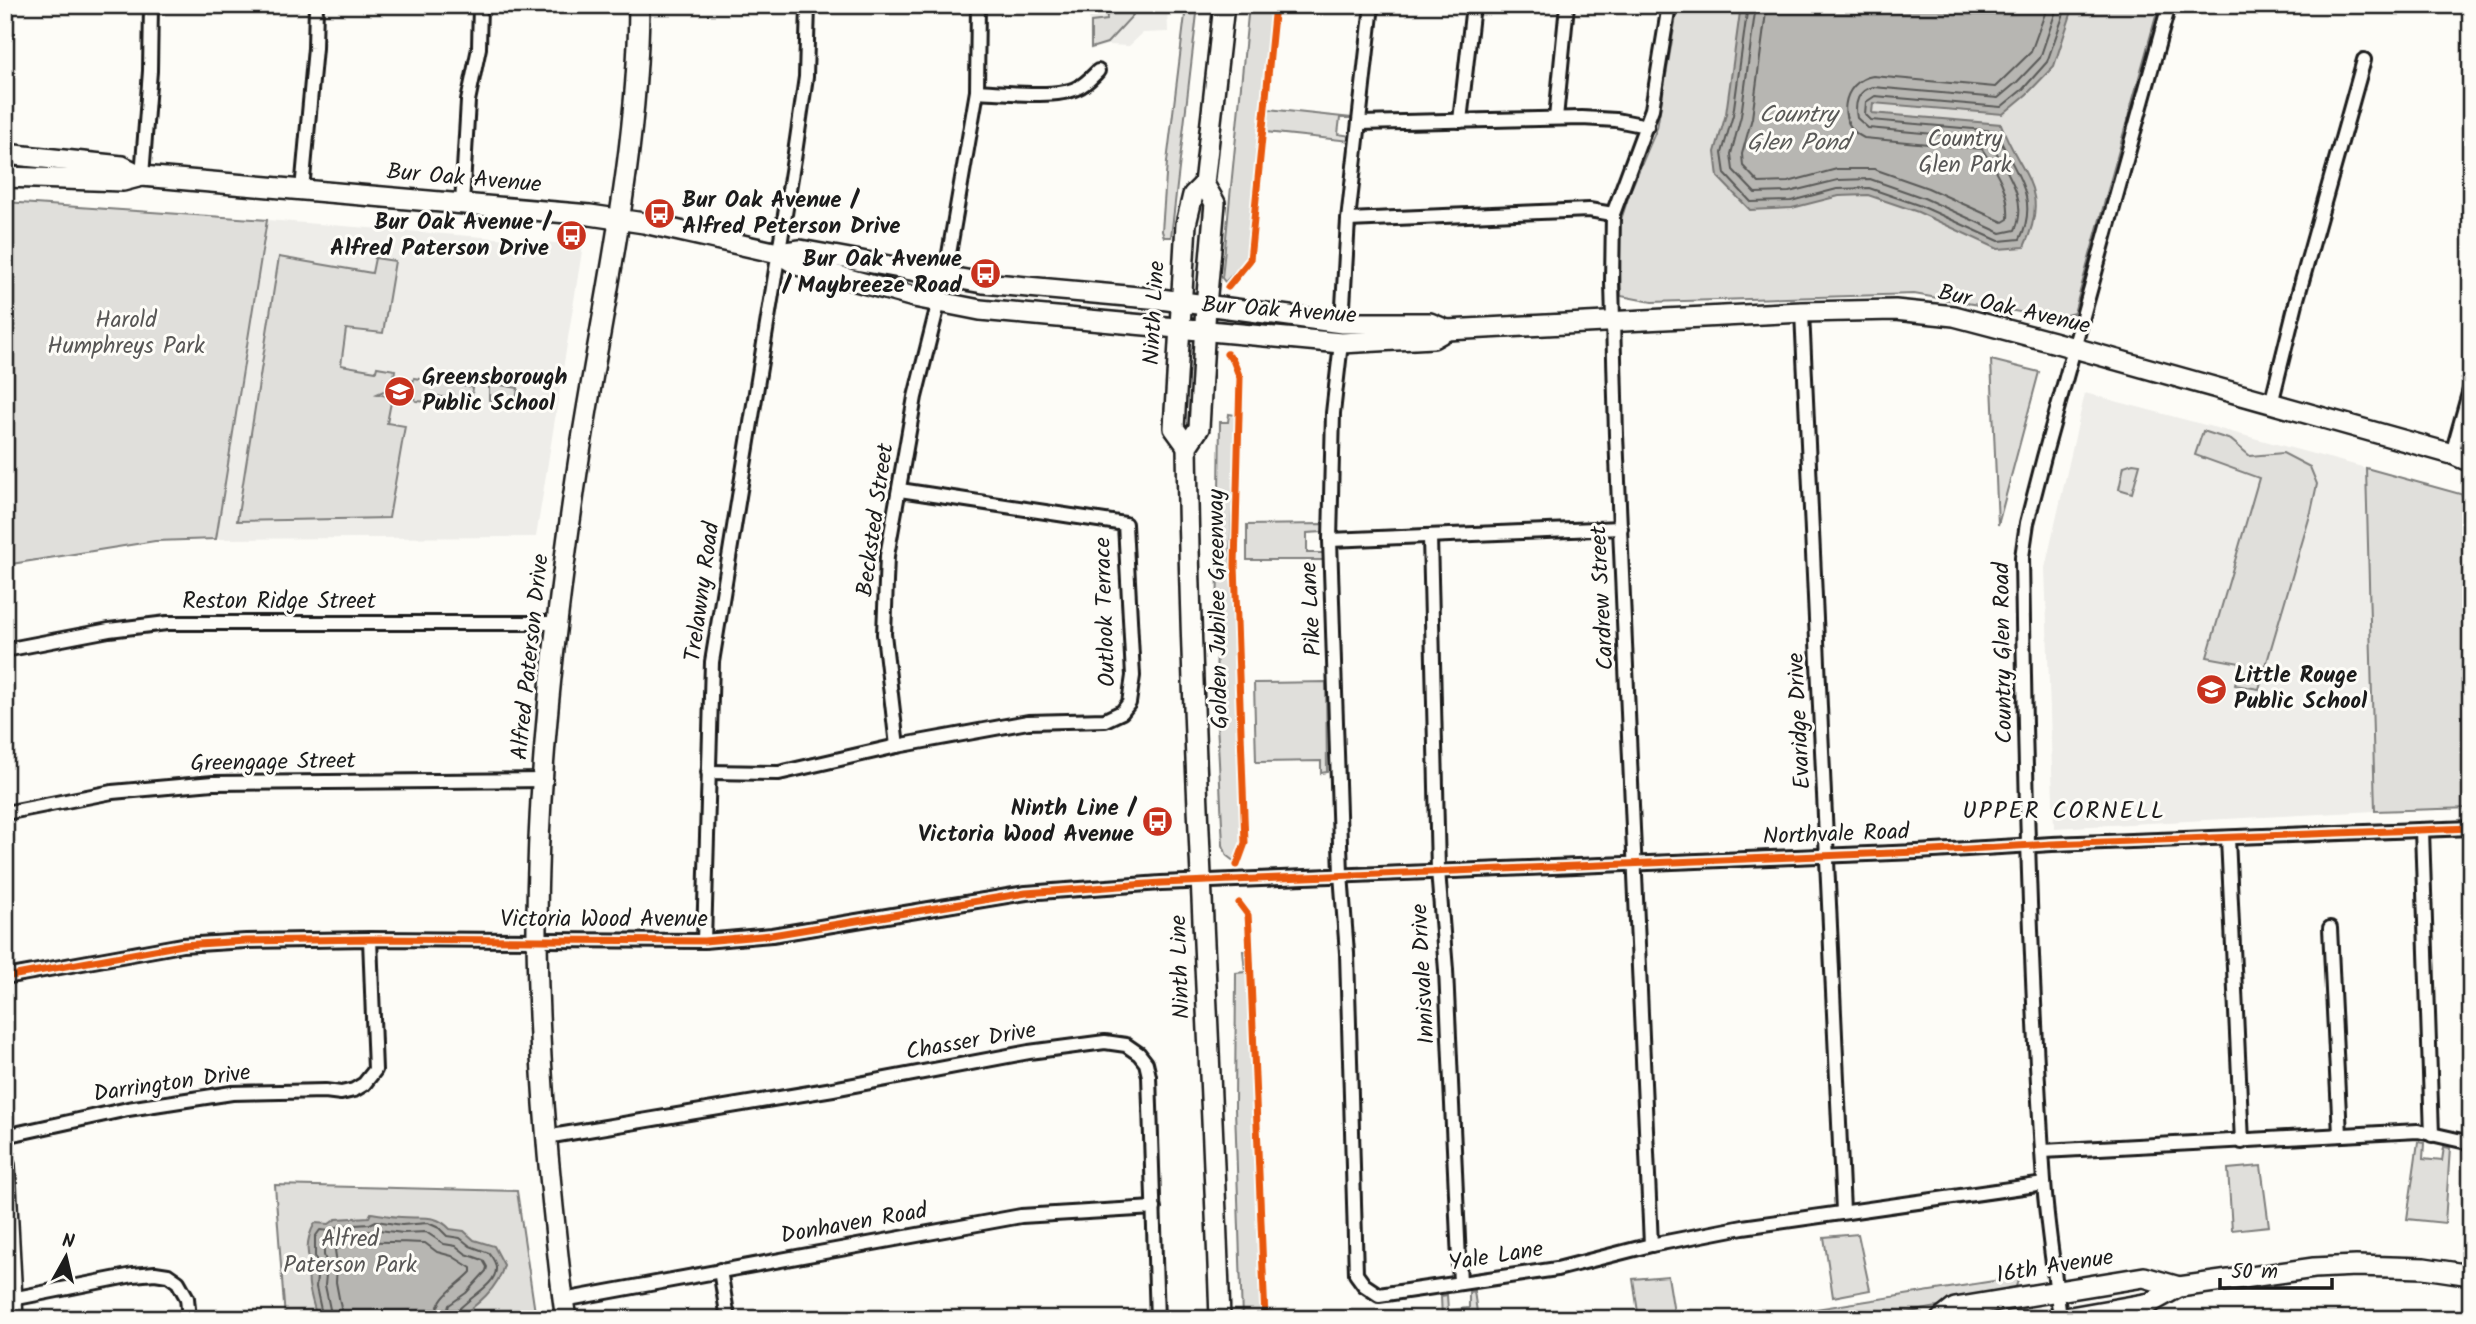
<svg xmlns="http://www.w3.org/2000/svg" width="2476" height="1324" font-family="Kalam,sans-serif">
	<rect width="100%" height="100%" fill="#fdfcf7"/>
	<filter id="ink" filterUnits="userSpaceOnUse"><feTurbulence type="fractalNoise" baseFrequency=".0143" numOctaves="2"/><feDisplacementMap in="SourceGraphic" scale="14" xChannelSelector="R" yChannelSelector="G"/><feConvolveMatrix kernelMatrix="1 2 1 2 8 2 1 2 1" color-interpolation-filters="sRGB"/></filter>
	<g filter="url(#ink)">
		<!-- built -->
		<g fill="#eeede9">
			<path d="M1089,5H1167L1168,32L1143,33L1129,46L1107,45L1090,50Z"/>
			<path d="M267,220L583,245L536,537L216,539Z"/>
			<path d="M2085,393L2366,468L2375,811L2054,828L2045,568Z"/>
		</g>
		<!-- green -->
		<g fill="#e0dfdb" stroke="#7e7e7c" stroke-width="2">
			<path d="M1106,5H1132L1133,15L1107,43L1091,48V22L1107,20Z"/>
			<path d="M1193,5H1198L1171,237H1164L1162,231L1167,162L1185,15Z"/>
			<path d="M1249,5H1272L1246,260L1225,282L1222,278Z"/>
			<path d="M1678,5H2159L2074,313L2055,318L1914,294L1652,302L1621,296L1619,226L1631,189L1657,128Z"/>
			<path d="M1268,109L1352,118H1340L1338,134L1351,136L1350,141L1266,132Z"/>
			<path d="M5,202L267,220L216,539L155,541L5,565Z"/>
			<path d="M279,257L372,273L375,258L395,261L383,333L346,329L341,365L376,371L377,367L395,370L392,390H386L377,394L392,397L387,423L405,426L389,518L237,521Z"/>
			<path d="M1991,360L2039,372L1998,525Z"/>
			<path d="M414,378L473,387L471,403L463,408L451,406L446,398L438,396L430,402L416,401L411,394Z"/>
			<path d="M489,383L518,388L516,401L505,403L489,400Z"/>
			<path d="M1229,414L1236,415L1230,556L1243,845L1235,862L1227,856L1223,845L1216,701L1220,422H1228Z"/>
			<path d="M2203,431L2231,440L2250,456L2283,453L2310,467L2317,484L2311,512L2259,689L2235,685L2240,663L2207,657L2259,478L2195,455Z"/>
			<path d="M2133,463L2140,464L2132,493L2119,489L2124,466Z"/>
			<path d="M2366,468L2471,497V808L2375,811Z"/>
			<path d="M1323,524V532L1307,533V553H1323V560H1247V525Z"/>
			<path d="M1326,682L1327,772L1321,773V761L1256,762L1254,683Z"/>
			<path d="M1243,951H1247L1262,1319H1242L1235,1108L1236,973L1245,972Z"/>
			<path d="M2418,1142L2424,1143L2423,1159L2442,1161L2444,1147L2450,1148L2445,1223L2407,1219Z"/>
			<path d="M2261,1166L2269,1226L2232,1230L2228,1169Z"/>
			<path d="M275,1185L517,1191L536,1319H285Z"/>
			<path d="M1858,1234L1870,1290L1833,1297L1824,1237Z"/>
			<path d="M1668,1276L1675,1319H1639L1633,1279Z"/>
			<path d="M2019,1277L2014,1293L1872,1319H1752Z"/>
			<path d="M1474,1291L1478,1319H1442L1441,1296L1447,1295L1448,1310L1469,1308V1292Z"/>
		</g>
		<!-- water -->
		<g fill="#b7b6b2" stroke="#797876" stroke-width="2">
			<path d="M1741,5H2074L2054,66L2027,94L2003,114L1873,103L1872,113L2001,124C2019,174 2052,188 2024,247L1998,249L1918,212L1868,195L1839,196L1792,208L1750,210L1718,177L1715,152L1726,114Z"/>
			<path d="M371,1213C381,1214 391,1217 401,1217C421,1219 435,1213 450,1229L464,1231L474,1240L494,1246L504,1265C498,1289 477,1305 457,1319H317C314,1303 304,1281 311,1266C305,1251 307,1237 315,1223L329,1224L336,1219L369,1217Z"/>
		</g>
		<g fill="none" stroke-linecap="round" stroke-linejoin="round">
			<!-- shore -->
			<g stroke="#5a5a58" stroke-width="2">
				<path d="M1748,5L1733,115L1722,153L1725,174L1751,202L1791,201L1837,189L1869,188L1921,206L1999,241L2020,239C2041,195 2012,170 1996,131L1871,120L1865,114L1866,102L1875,96L2001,107L2023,89L2047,62L2067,5"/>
				<path d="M1756,5L1741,116L1731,154L1733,170L1755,193L1789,192L1838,180L1870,179L1924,198L2001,233L2015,230C2030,198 2003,167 1989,139L1868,128L1857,118C1854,103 1858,90 1873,87L1998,98L2017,82L2040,58L2058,5"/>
				<path d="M1767,5L1752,118L1742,154L1743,166L1759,183L1788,182L1837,169H1874L1928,188L2003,222L2008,219C2010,192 1997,172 1982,149L1864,138C1835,125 1841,81 1873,76L1995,87L2031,52L2048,5"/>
				<path d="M323,1319L316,1287L318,1266L315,1256V1237L320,1230L330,1231L339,1226L370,1224L376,1221L402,1225L428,1223L439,1228L447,1236L460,1238L470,1246L489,1253C492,1257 496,1263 496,1268C497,1288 456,1302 454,1319"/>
				<path d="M332,1319L325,1285L327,1265L324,1255V1241L342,1235L379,1230L403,1233L426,1232L444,1244L456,1246L466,1254L483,1260L487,1267L486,1271L466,1293L449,1305L445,1319"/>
				<path d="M343,1319L336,1282L337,1264L335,1250C358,1237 398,1243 425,1243L437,1252L452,1256L471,1268V1272C457,1287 436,1296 435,1319"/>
			</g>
			<defs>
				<g id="street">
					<path d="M977,91C1002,92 1055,99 1077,88C1085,85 1092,77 1098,71"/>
					<path d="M1556,118L1567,5"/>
					<path d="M1460,121L1473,5"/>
					<path d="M1359,123L1582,118L1616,120L1647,126"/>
					<path d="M142,176L150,71L151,5"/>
					<path d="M302,190L315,48L316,5"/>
					<path d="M462,204L468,101L479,48L480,5"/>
					<path d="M1348,220L1589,210L1613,214"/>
					<path d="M1802,312L1843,1211"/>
					<path d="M1342,323L1348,220L1372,5"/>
					<path d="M1341,343L1333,413L1330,540L1341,874L1347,953L1356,1274L1364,1285L1379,1295L1557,1269L1651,1245L1743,1227L2044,1184"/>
					<path d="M2271,404L2297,299L2364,60"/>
					<path d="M2452,454L2471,386"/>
					<path d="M1430,537L1438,870L1446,970L1460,1283"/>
					<path d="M1330,540L1621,528"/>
					<path d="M5,650L109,630L167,623H556"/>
					<path d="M897,746L884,634L887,556L915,397L945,277L977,91L978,5"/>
					<path d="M708,772L779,773L897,746L1028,722L1105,720L1122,712L1129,703L1133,676L1125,524L900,490"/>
					<path d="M5,813L112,792L213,783L543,780"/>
					<path d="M2422,830L2432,1135"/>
					<path d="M2228,838L2242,1142"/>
					<path d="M2330,928L2340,1135"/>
					<path d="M704,941L712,662L795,153L806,77L808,5"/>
					<path d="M5,977L182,945L246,941L370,939L704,941L772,935L1026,893L1161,883L1917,852L2052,844L2471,828"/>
					<path d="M5,1136L128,1109L232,1093L325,1091L341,1093L354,1090L364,1084L375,1070L370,939"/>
					<path d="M546,1137L833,1089L1029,1052L1105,1042L1126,1045L1139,1054L1146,1063L1149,1076L1157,1319"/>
					<path d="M2043,1151L2418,1131L2471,1143"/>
					<path d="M1651,1245L1616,435L1612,282L1613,214L1652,109L1669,5"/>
					<path d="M720,1270L728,1319"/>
					<path d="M12,1299L133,1275L155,1273L168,1275L178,1282L187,1298L189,1319"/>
					<path d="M563,1300L1021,1216L1154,1208"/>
					<path d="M2060,1319C2055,1273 2047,1228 2044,1182C2030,974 2025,765 2022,557L2027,523L2044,457L2169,5"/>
				</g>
				<g id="secondary">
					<path d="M5,154L122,166L142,176L590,215L644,223L778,253L797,265L914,297L980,310L1341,343L1433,338L1447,330"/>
					<path d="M5,177L123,181L142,176"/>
					<path d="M778,253L800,250L983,283L1160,299L1342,323H1430L1447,330L1802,312L1895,310L1954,316L2053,342L2452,454L2471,462"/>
					<path d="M1187,446L1174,428L1186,224L1193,195L1204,184"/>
					<path d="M5,1166L13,1319"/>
					<path d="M566,1319C560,1282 557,1244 553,1207C544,1119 538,1030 537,941C536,784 555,621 578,465C601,312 638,161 639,5"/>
					<path d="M1220,1319C1210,1028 1191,737 1187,446L1199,428L1206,306L1215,203L1204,184L1224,5"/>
					<path d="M1941,1319L1955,1308L2144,1277L2179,1287"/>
					<path d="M2059,1319L2150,1303L2179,1287L2314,1268L2356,1266L2424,1268L2471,1275"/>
				</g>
			</defs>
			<!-- street casing -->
			<use href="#street" stroke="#1c1c1c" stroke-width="18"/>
			<!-- secondary casing -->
			<use href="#secondary" stroke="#1c1c1c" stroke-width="24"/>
			<!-- street -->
			<use href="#street" stroke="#fdfcf7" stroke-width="12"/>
			<!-- secondary -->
			<use href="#secondary" stroke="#fdfcf7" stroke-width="19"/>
			<defs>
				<g id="cycleway">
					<path d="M1228,287L1250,260L1275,5"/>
					<path d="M1227,354L1233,360L1240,378L1235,565L1245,843L1237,865"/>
					<path d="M1239,903L1248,915L1249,931L1265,1319"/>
					<path d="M5,977L182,945L246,941L370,939L704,941L772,935L1026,893L1161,883L1917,852L2052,844L2471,828"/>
				</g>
			</defs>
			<!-- cycleway casing -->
			<use href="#cycleway" stroke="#fdfcf7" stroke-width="11"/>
			<!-- cycleway -->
			<use href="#cycleway" stroke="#e8590c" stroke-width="7"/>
		</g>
	</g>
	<!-- icons -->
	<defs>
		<symbol id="bus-disc" viewBox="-11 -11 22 22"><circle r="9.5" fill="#c8321e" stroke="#fdfcf7"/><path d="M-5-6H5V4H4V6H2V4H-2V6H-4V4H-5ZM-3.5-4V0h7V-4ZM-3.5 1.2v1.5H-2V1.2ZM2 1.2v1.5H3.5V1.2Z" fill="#fff"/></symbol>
		<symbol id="school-disc" viewBox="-11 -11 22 22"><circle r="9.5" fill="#c8321e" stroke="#fdfcf7"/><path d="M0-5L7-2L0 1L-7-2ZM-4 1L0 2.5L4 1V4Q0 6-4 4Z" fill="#fff"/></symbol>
	</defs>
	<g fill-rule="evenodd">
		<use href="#bus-disc" x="642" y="196" width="35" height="35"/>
		<use href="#bus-disc" x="554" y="218" width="35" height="35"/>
		<use href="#bus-disc" x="968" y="256" width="35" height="35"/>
		<use href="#school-disc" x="382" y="374" width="35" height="35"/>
		<use href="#school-disc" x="2194" y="672" width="35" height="35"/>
		<use href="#bus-disc" x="1140" y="804" width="35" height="35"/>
	</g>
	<g text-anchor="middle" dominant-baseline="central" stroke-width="6" stroke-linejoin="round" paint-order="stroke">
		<!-- park labels -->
		<g font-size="23" fill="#575655" stroke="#fdfcf7">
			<text x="1965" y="140">Country<tspan x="1965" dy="26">Glen Park</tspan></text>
			<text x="126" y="321">Harold<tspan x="126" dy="26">Humphreys Park</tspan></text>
			<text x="350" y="1240">Alfred<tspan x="350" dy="26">Paterson Park</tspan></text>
		</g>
		<!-- street labels -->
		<g font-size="23" fill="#1c1c1c" stroke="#fdfcf7">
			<text transform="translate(464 179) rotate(5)">Bur Oak Avenue</text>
			<text transform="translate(2014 310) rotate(13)">Bur Oak Avenue</text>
			<text transform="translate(1279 311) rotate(4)">Bur Oak Avenue</text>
			<text transform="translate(1155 313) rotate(-87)">Ninth Line</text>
			<text transform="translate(876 520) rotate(-82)">Becksted Street</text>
			<text transform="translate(703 592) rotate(-82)">Trelawny Road</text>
			<text transform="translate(1603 598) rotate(-93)">Cardrew Street</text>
			<text x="279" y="602">Reston Ridge Street</text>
			<text transform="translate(1219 609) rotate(-91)">Golden Jubilee Greenway</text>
			<text transform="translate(1312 609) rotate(-93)">Pike Lane</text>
			<text transform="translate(1106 612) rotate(-92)">Outlook Terrace</text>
			<text transform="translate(2004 653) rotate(-91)">Country Glen Road</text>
			<text transform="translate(531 657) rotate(-84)">Alfred Paterson Drive</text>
			<text transform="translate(1800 721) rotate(-93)">Evaridge Drive</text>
			<text transform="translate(273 763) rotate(-1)">Greengage Street</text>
			<text transform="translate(1836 835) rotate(-2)">Northvale Road</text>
			<text x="604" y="920">Victoria Wood Avenue</text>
			<text transform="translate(1181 967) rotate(-92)">Ninth Line</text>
			<text transform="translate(1424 974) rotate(-93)">Innisvale Drive</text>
			<text transform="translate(971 1042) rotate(-10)">Chasser Drive</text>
			<text transform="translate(172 1084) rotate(-8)">Darrington Drive</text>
			<text transform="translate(854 1224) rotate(-10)">Donhaven Road</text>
			<text transform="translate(1496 1257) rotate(-9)">Yale Lane</text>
			<text transform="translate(2055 1267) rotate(-9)">16th Avenue</text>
		</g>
		<!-- poi labels -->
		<g font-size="23" font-weight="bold" fill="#1c1c1c" stroke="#fdfcf7" text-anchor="start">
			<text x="682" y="201">Bur Oak Avenue /<tspan x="682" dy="26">Alfred Peterson Drive</tspan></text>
			<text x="549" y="223" text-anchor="end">Bur Oak Avenue /<tspan x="549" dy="26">Alfred Paterson Drive</tspan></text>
			<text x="962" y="260" text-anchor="end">Bur Oak Avenue<tspan x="962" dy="26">/ Maybreeze Road</tspan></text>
			<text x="422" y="378">Greensborough<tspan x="422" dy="26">Public School</tspan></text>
			<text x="2234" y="676">Little Rouge<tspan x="2234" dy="26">Public School</tspan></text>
			<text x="1134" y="809" text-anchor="end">Ninth Line /<tspan x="1134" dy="26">Victoria Wood Avenue</tspan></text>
		</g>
		<!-- water labels -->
		<g font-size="24" font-style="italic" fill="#5a5a58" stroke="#fdfcf7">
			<text x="1798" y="115">Country<tspan x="1798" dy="28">Glen Pond</tspan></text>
		</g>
		<!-- neighbourhood labels -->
		<g font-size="24" letter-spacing="2" fill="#1c1c1c" stroke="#fdfcf7">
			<text x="2064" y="811">UPPER CORNELL</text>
		</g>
	</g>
	<!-- margin -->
	<rect width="2476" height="1324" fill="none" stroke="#fdfcf7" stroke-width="28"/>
	<rect x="14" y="14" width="2448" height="1296" fill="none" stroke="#1c1c1c" stroke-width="2.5" filter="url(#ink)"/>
	<!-- north arrow -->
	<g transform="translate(66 1257) rotate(8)" stroke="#fdfcf7" stroke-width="5" paint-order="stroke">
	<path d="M0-5L12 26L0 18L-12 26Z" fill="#1c1c1c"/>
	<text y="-10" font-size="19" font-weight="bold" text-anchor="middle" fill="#1c1c1c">N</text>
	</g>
	<!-- scale -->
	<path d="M2220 1278v10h112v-10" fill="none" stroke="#1c1c1c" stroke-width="3.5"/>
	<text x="2231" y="1278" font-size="21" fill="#1c1c1c" stroke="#fdfcf7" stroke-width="5" paint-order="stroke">50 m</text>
</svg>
